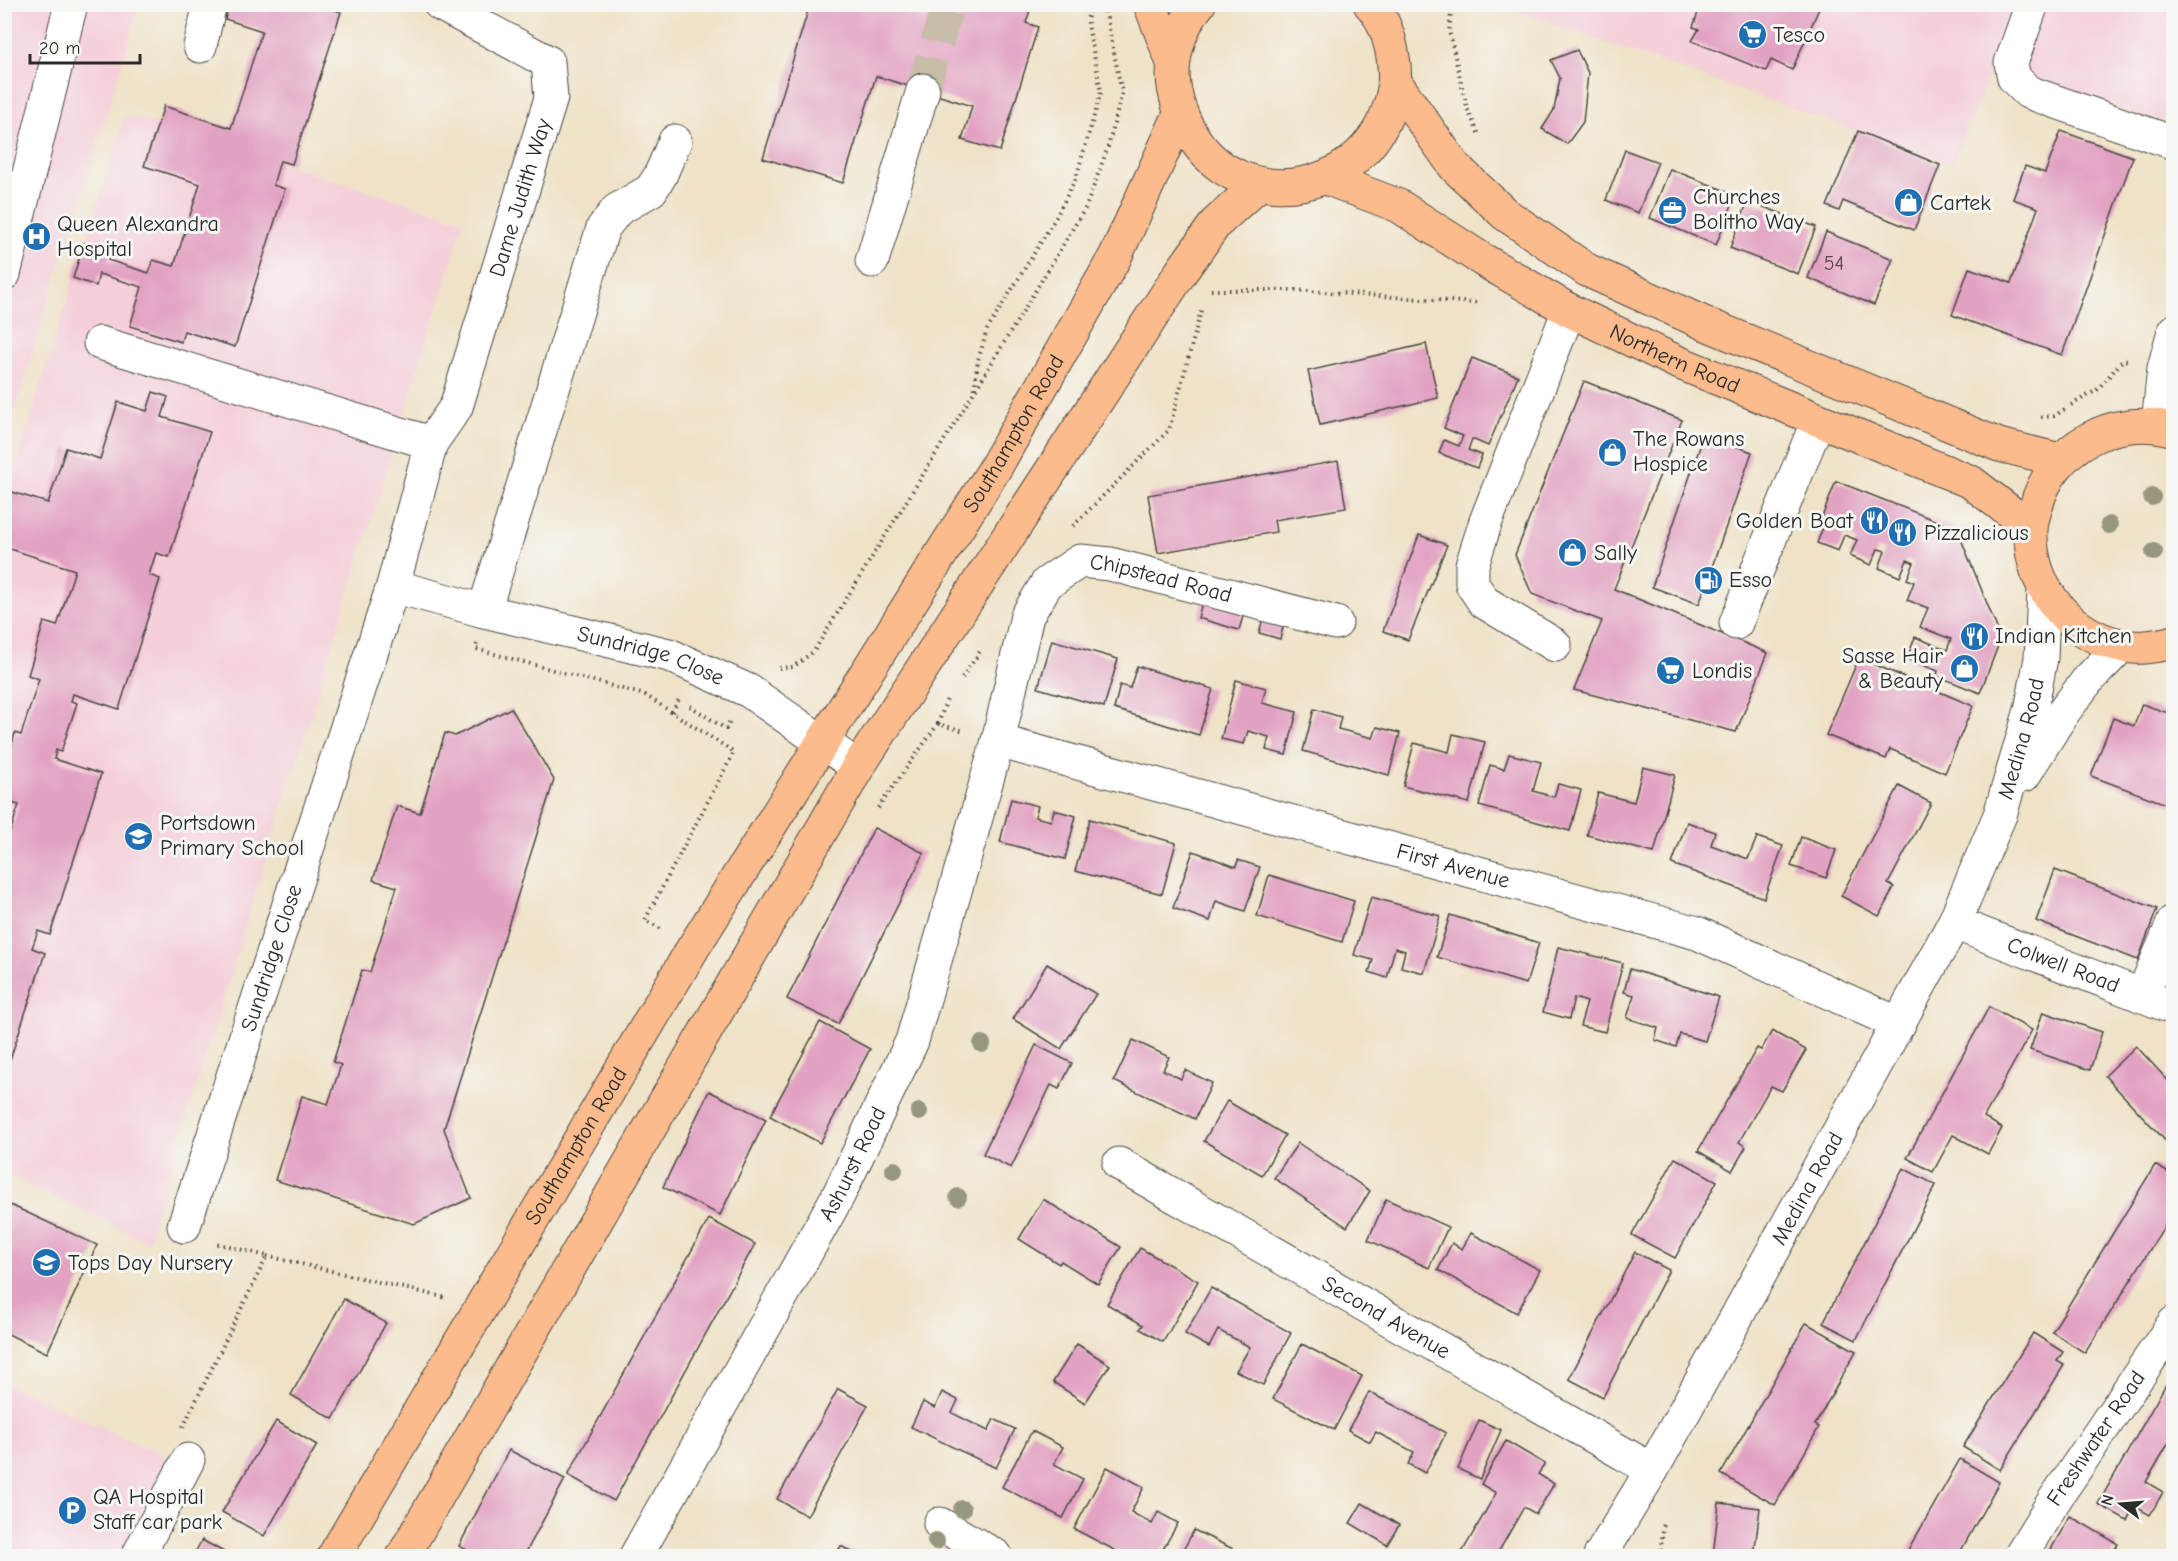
<svg xmlns="http://www.w3.org/2000/svg" width="2178" height="1561" font-family="'Comic Neue',sans-serif">
	<rect width="100%" height="100%" fill="#f6f6f2"/>
	<filter id="ink" filterUnits="userSpaceOnUse"><feTurbulence type="fractalNoise" baseFrequency=".0167" numOctaves="2"/><feDisplacementMap in="SourceGraphic" scale="12" xChannelSelector="R" yChannelSelector="G"/><feConvolveMatrix kernelMatrix="1 2 1 2 8 2 1 2 1" color-interpolation-filters="sRGB"/></filter>
	<filter id="wash" filterUnits="userSpaceOnUse"><feTurbulence type="fractalNoise" baseFrequency=".008" numOctaves="4" result="noise"/><feDisplacementMap in="SourceGraphic" scale="24" xChannelSelector="R" yChannelSelector="G"/><feGaussianBlur stdDeviation="1.35" result="paint"/><feColorMatrix in="noise" values="0 0 0 0 0 0 0 0 0 0 0 0 0 0 0 0 0 1.4 0 .05"/><feComposite in="paint" operator="in"/></filter>
	<g filter="url(#wash)">
		<rect width="100%" height="100%" fill="#efe2c7"/>
		<!-- built -->
		<g fill="#f5cfda">
			<path d="M5,5H139L132,32L5,443Z"/>
			<path d="M1499,5H2173V85L2161,123L1994,64L1952,165Z"/>
			<path d="M125,115L464,221L148,1242L5,1174V499Z"/>
			<path d="M5,1383L170,1459L118,1556H5Z"/>
		</g>
		<g id="blocks">
			<!-- building -->
			<g fill="#e2a2c2">
				<path d="M229,4H318L341,12L292,164L280,161L273,185L285,189L235,347L184,331L181,342L130,326L142,287L99,274L96,286L73,278L84,243L111,251L108,260L149,273L153,260L174,266L200,184L144,166L164,106L231,128L262,31L225,19Z"/>
				<path d="M810,4H1032L1026,23L1038,27L1000,151L962,140L972,106L876,76L843,183L763,158Z"/>
				<path d="M1701,4H1821L1792,70L1771,60L1766,71L1692,41L1699,29L1693,27Z"/>
				<path d="M1577,50L1588,73L1583,122L1567,144L1542,129L1554,110L1560,78L1551,60Z"/>
				<path d="M1858,131L1940,165L1914,230L1843,201L1839,211L1827,206Z"/>
				<path d="M2061,131L2133,157L2062,355L1952,315L1969,268L2011,283L2038,208L2013,199L2025,166L2045,173Z"/>
				<path d="M1625,150L1658,162L1638,213L1606,200Z"/>
				<path d="M1670,169L1736,195L1716,245L1650,218Z"/>
				<path d="M1748,201L1816,227L1798,274L1730,248Z"/>
				<path d="M1826,232L1893,259L1874,305L1808,278Z"/>
				<path d="M1426,344L1438,398L1320,425L1308,371Z"/>
				<path d="M1472,358L1518,376L1488,446L1472,439L1468,450L1482,455L1477,468L1439,453L1444,440L1459,446L1463,436L1444,428Z"/>
				<path d="M1584,381L1682,420L1614,589L1768,653L1736,732L1574,690L1602,621L1532,594L1515,555Z"/>
				<path d="M153,392L168,397L162,417L210,432L169,557L156,553L149,575L160,579L119,709L73,694L71,701L77,703L61,752L56,750L54,759L101,774L50,935L38,931L32,948L45,953L4,1078V850L19,805L4,801V746L11,748L15,733L21,735L39,679L28,675L44,622L57,626L75,570L4,547V517L12,492L48,503L66,448L100,459L118,402L147,411Z"/>
				<path d="M1704,435L1752,452L1699,604L1652,587Z"/>
				<path d="M1338,461L1346,508L1274,520L1276,532L1158,553L1148,495Z"/>
				<path d="M1836,481L1957,529L2001,638L1980,693L1937,676L1938,671L1907,659L1915,637L1947,650L1951,639L1920,627L1928,608L1907,600L1914,582L1907,579L1914,563L1907,560L1900,577L1879,568L1885,551L1882,550L1878,549L1871,565L1850,556L1857,540L1844,535L1838,551L1817,543L1823,527L1819,525Z"/>
				<path d="M1419,535L1447,545L1408,640L1383,631Z"/>
				<path d="M1204,595L1246,606L1239,630L1198,618Z"/>
				<path d="M1266,607L1287,613L1280,639L1259,633Z"/>
				<path d="M1052,640L1118,659L1104,707L1038,688Z"/>
				<path d="M1859,658L1973,706L1945,773L1890,749L1886,759L1826,735Z"/>
				<path d="M1137,666L1213,689L1199,735L1114,709L1120,685L1130,688Z"/>
				<path d="M1236,680L1266,688L1262,703L1297,712L1286,755L1266,750L1269,737L1248,731L1244,744L1221,739Z"/>
				<path d="M2142,704L2174,715V807L2091,776L2113,718L2134,726Z"/>
				<path d="M511,708L554,780L444,1129L471,1198L414,1224L275,1180L302,1096L328,1104L341,1065L333,1062L362,970L370,972L397,887L373,880L397,806L420,813L445,733L455,736Z"/>
				<path d="M1314,709L1341,717L1338,729L1373,738L1377,727L1400,733L1389,775L1303,751Z"/>
				<path d="M1453,734L1485,742L1469,803L1403,786L1414,743L1449,752Z"/>
				<path d="M1509,754L1541,762L1533,791L1554,797L1558,784L1581,790L1570,831L1479,806L1490,765L1504,769Z"/>
				<path d="M1643,767L1675,775L1654,853L1587,835L1598,793L1634,802Z"/>
				<path d="M1899,786L1931,803L1888,884L1894,887L1879,916L1841,896Z"/>
				<path d="M1011,799L1038,806L1035,817L1051,821L1054,810L1076,816L1065,859L1000,842Z"/>
				<path d="M1090,819L1176,843L1162,894L1075,871Z"/>
				<path d="M1687,822L1715,832L1711,845L1748,859L1757,837L1783,846L1764,898L1672,864Z"/>
				<path d="M874,828L924,853L838,1024L787,999Z"/>
				<path d="M1801,837L1836,850L1826,878L1791,866Z"/>
				<path d="M1193,851L1236,867L1238,860L1260,867L1245,911L1216,901L1210,921L1173,908Z"/>
				<path d="M2055,870L2157,909L2138,960L2036,921Z"/>
				<path d="M1269,875L1354,901L1342,942L1257,916Z"/>
				<path d="M1371,897L1440,916L1424,973L1401,967L1405,951L1395,948L1387,978L1369,972L1373,960L1354,955Z"/>
				<path d="M1450,915L1539,943L1526,984L1437,957Z"/>
				<path d="M1558,947L1623,963L1605,1032L1580,1026L1587,1002L1574,998L1569,1019L1543,1012Z"/>
				<path d="M1047,964L1096,994L1061,1049L1013,1019Z"/>
				<path d="M1630,969L1719,997L1705,1041L1680,1034L1676,1047L1655,1040L1658,1028L1627,1018L1634,995L1624,992Z"/>
				<path d="M1989,1007L2032,1030L1984,1117L2002,1128L1988,1154L1953,1135L1933,1172L1907,1158Z"/>
				<path d="M2043,1012L2102,1032L2090,1070L2030,1050Z"/>
				<path d="M820,1022L870,1049L820,1143L770,1116Z"/>
				<path d="M1772,1031L1806,1050L1782,1091L1771,1086L1739,1142L1746,1147L1732,1171L1698,1151L1757,1048L1761,1050Z"/>
				<path d="M1133,1040L1169,1057L1163,1070L1181,1079L1185,1070L1212,1083L1195,1119L1114,1081Z"/>
				<path d="M1036,1045L1072,1063L1059,1089L1051,1085L1011,1168L983,1154Z"/>
				<path d="M2136,1046L2174,1087V1150L2105,1076Z"/>
				<path d="M709,1091L766,1119L720,1215L663,1187Z"/>
				<path d="M1227,1101L1285,1135L1262,1175L1204,1141Z"/>
				<path d="M1298,1143L1370,1191L1347,1227L1274,1178Z"/>
				<path d="M1675,1158L1717,1181L1675,1258L1632,1235Z"/>
				<path d="M2155,1165L2174,1176V1211L2085,1353L2052,1332Z"/>
				<path d="M1903,1168L1936,1185L1856,1340L1823,1323Z"/>
				<path d="M1043,1199L1121,1247L1098,1284L1061,1261L1059,1264L1019,1239Z"/>
				<path d="M1386,1199L1448,1227L1429,1268L1368,1240Z"/>
				<path d="M4,1202L97,1245L47,1353L4,1332Z"/>
				<path d="M709,1219L755,1244L614,1501L568,1475Z"/>
				<path d="M1471,1233L1540,1270L1517,1313L1438,1270L1452,1243L1462,1249Z"/>
				<path d="M1140,1248L1198,1281L1163,1342L1140,1329L1143,1325L1107,1304Z"/>
				<path d="M1635,1252L1669,1270L1603,1397L1569,1379Z"/>
				<path d="M1211,1288L1291,1333L1263,1385L1236,1371L1250,1347L1218,1330L1209,1347L1185,1334Z"/>
				<path d="M344,1299L386,1323L333,1419L291,1395Z"/>
				<path d="M1806,1323L1856,1351L1815,1425L1819,1427L1775,1505L1721,1474Z"/>
				<path d="M2033,1333L2063,1352L2057,1361L2064,1365L2000,1470L1963,1447Z"/>
				<path d="M1077,1344L1110,1365L1085,1403L1053,1382Z"/>
				<path d="M1302,1344L1362,1376L1334,1430L1273,1399Z"/>
				<path d="M2174,1370V1434L2146,1482L2163,1492L2150,1515L2134,1506L2127,1520L2098,1504Z"/>
				<path d="M838,1389L868,1405L807,1516L777,1499Z"/>
				<path d="M942,1392L958,1400L952,1413L988,1431L994,1419L1015,1429L996,1468L911,1427L923,1402L935,1408Z"/>
				<path d="M1369,1392L1446,1433L1425,1473L1408,1464L1414,1452L1376,1432L1370,1442L1348,1430Z"/>
				<path d="M1479,1420L1501,1430L1480,1479L1458,1469Z"/>
				<path d="M276,1421L317,1445L264,1536L222,1512Z"/>
				<path d="M1032,1431L1063,1447L1054,1464L1083,1479L1063,1518L1002,1487Z"/>
				<path d="M1506,1441L1545,1464L1538,1474L1554,1484L1536,1514L1524,1507L1499,1551L1507,1555L1506,1556H1460L1496,1493L1481,1484Z"/>
				<path d="M509,1450L565,1479L524,1556H478L459,1546Z"/>
				<path d="M1960,1459L1999,1482L1958,1556H1905Z"/>
				<path d="M1107,1467L1144,1487L1131,1512L1152,1524L1158,1512L1178,1523L1159,1556H1126L1074,1529Z"/>
				<path d="M1362,1503L1399,1525L1387,1545L1350,1523Z"/>
				<path d="M1719,1503L1760,1508L1754,1556H1713Z"/>
				<path d="M2070,1516L2118,1544L2111,1556H2047Z"/>
				<path d="M1194,1530L1229,1547L1250,1556H1180Z"/>
				<path d="M202,1540L231,1556H193Z"/>
				<path d="M841,1546L859,1556H835Z"/>
			</g>
		</g>
	</g>
	<g filter="url(#ink)">
		<use href="#blocks" fill-opacity="0" stroke="#484642" stroke-width="1.5"/>
		<g fill="none" stroke-linecap="round" stroke-linejoin="round">
			<!-- minor-tunnel -->
			<path stroke="#c8bda8" stroke-width="33" stroke-dasharray="33 16" stroke-linecap="butt" d="M923,90L948,4"/>
			<defs>
				<g id="minor">
					<path d="M2032,4L2011,63L2014,78L2028,92L2174,143"/>
					<path d="M200,46L210,4"/>
					<path d="M872,261L923,90"/>
					<path d="M4,274L71,4"/>
					<path d="M100,343L431,443"/>
					<path d="M2158,425L2164,368L2174,331"/>
					<path id="s1" d="M393,586L484,611L669,655L749,691L858,767"/>
					<path d="M484,611L603,228L617,210L651,190L660,176L675,141"/>
					<path d="M1736,623L1818,420"/>
					<path d="M1555,645L1484,602L1472,584V565L1486,521L1569,310"/>
					<path id="s2" d="M998,741L1697,933L1899,1024"/>
					<path d="M2024,775L2062,714L2087,681L2121,646"/>
					<path id="s3" d="M1954,923L2174,1008"/>
					<path d="M2142,996L2174,921"/>
					<path id="s4" d="M1119,1164L1652,1470"/>
					<path id="s5" d="M184,1226L393,586L431,443L456,407L551,98L548,62L440,4"/>
					<path d="M940,1524L996,1556"/>
					<path d="M138,1556L188,1460"/>
					<path id="s6" d="M636,1556L839,1194L912,1041L998,741L1027,616L1047,583L1080,561L1110,564L1336,623"/>
					<path id="s7" d="M1600,1556L1652,1470L1954,923L2000,815L2031,710L2041,658L2044,590"/>
					<path id="s8" d="M2020,1556L2055,1499L2174,1323"/>
				</g>
				<g id="major">
					<path d="M1150,4L1173,63"/>
					<path d="M1199,4C1182,23 1173,51 1173,76C1174,97 1180,114 1190,132C1242,221 1372,193 1393,94C1398,67 1390,24 1370,4"/>
					<path d="M1395,82L1455,167L1505,214L1587,270L1706,324L1999,445L2060,460"/>
					<path id="s9" d="M1326,178L1399,206L1483,260L1569,310L1675,361L1971,482L2031,528"/>
					<path d="M2174,430C2115,412 2051,447 2036,507C2034,514 2031,522 2031,529C2029,584 2066,633 2120,645C2137,650 2156,646 2174,642"/>
					<path id="s10" d="M334,1556L693,948L994,470L1115,257L1180,114"/>
					<path d="M403,1556L858,767L1181,272L1216,223L1259,184"/>
				</g>
			</defs>
			<!-- minor casing -->
			<use href="#minor" stroke="#484642" stroke-width="35"/>
			<!-- major casing -->
			<use href="#major" stroke="#484642" stroke-width="35"/>
			<!-- path -->
			<g stroke="#484642" stroke-width="4" stroke-dasharray="1.5 4.5" stroke-linecap="butt">
				<path d="M1452,4L1449,31L1467,108L1480,137"/>
				<path d="M1211,290H1295L1477,303"/>
				<path d="M976,389L1086,207L1108,147L1122,93L1104,4"/>
				<path d="M2071,405L2097,390L2123,360L2130,361"/>
				<path d="M2041,417L2054,416L2065,409"/>
				<path d="M1073,526L1169,430L1202,307"/>
				<path d="M477,644L476,649L645,695L734,752L645,920L663,930"/>
				<path d="M779,668L793,667L814,651L974,392L978,360L987,330L1055,219L1076,178L1101,92L1087,19L1093,4"/>
				<path d="M962,678L981,650"/>
				<path d="M690,706L726,729L731,720"/>
				<path d="M672,712L679,699"/>
				<path d="M938,724L947,699"/>
				<path d="M878,808L938,724L964,731"/>
				<path d="M267,1256L447,1298"/>
				<path d="M183,1427L267,1256L215,1243"/>
				<path d="M1660,1556L1664,1521"/>
			</g>
			<!-- minor -->
			<use href="#minor" stroke="#fff" stroke-width="33"/>
			<!-- major -->
			<use href="#major" stroke="#fbbb8d" stroke-width="33"/>
		</g>
		<!-- trees -->
		<g fill="#96977d">
			<circle cx="2152" cy="497" r="9"/>
			<circle cx="2109" cy="525" r="9"/>
			<circle cx="2154" cy="552" r="9"/>
			<circle cx="982" cy="1044" r="9"/>
			<circle cx="919" cy="1112" r="9"/>
			<circle cx="894" cy="1170" r="9"/>
			<circle cx="958" cy="1197" r="9"/>
			<circle cx="962" cy="1509" r="9"/>
			<circle cx="936" cy="1541" r="9"/>
		</g>
	</g>
	<!-- icons -->
	<defs>
		<symbol id="supermarket-disc" viewBox="-11 -11 22 22"><circle r="9.5" fill="#1f6fb2" stroke="#f6f6f2"/><path d="M-6-5.5h2.5l.6 2H6L4.5 2H-2.5L-4.4-4H-6ZM-1.5 3.2a1.3 1.3 0 1 0 .1 0ZM3 3.2a1.3 1.3 0 1 0 .1 0Z" fill="#fff"/></symbol>
		<symbol id="shop-disc" viewBox="-11 -11 22 22"><circle r="9.5" fill="#1f6fb2" stroke="#f6f6f2"/><path d="M-5-2.5h2.3a2.7 3.5 0 0 1 5.4 0H5L5.5 6h-11ZM-1.5-2.5h3a1.5 2.3 0 0 0-3 0Z" fill="#fff"/></symbol>
		<symbol id="office-disc" viewBox="-11 -11 22 22"><circle r="9.5" fill="#1f6fb2" stroke="#f6f6f2"/><path d="M-6-3h4V-5.5h4V-3h4V5H-6ZM-1-4.5V-3h2v-1.5ZM-6 0V1H6V0Z" fill="#fff"/></symbol>
		<symbol id="hospital-disc" viewBox="-11 -11 22 22"><circle r="9.5" fill="#1f6fb2" stroke="#f6f6f2"/><path d="M-5-5h3v3.5h4V-5h3V5h-3V1.5h-4V5h-3Z" fill="#fff"/></symbol>
		<symbol id="restaurant-disc" viewBox="-11 -11 22 22"><circle r="9.5" fill="#1f6fb2" stroke="#f6f6f2"/><path d="M-5-6h1v4h1v-4h1v4h1v-4h1v5L-1.5 .5V6h-2V.5L-5-1ZM5-6V6H3V1.5H1.5Q1.5-4 5-6Z" fill="#fff"/></symbol>
		<symbol id="fuel-disc" viewBox="-11 -11 22 22"><circle r="9.5" fill="#1f6fb2" stroke="#f6f6f2"/><path d="M-5.5-6h7V0h2V4h1.3V-2.5L3-4.5l.8-.8L6-3V5H2.5V1h-1V6h-7ZM-4.2-4.7v3.2H.2V-4.7Z" fill="#fff"/></symbol>
		<symbol id="school-disc" viewBox="-11 -11 22 22"><circle r="9.5" fill="#1f6fb2" stroke="#f6f6f2"/><path d="M0-5L7-2L0 1L-7-2ZM-4 1L0 2.5L4 1V4Q0 6-4 4Z" fill="#fff"/></symbol>
		<symbol id="parking-disc" viewBox="-11 -11 22 22"><circle r="9.5" fill="#1f6fb2" stroke="#f6f6f2"/><path d="M-3.5-5.5H1a3.5 3.5 0 0 1 0 7H-1V5.5H-3.5ZM-1-3.4V-.6H.8a1.4 1.4 0 0 0 0-2.8Z" fill="#fff"/></symbol>
	</defs>
	<g fill-rule="evenodd">
		<use href="#supermarket-disc" x="1736" y="18" width="33" height="33"/>
		<use href="#shop-disc" x="1892" y="186" width="33" height="33"/>
		<use href="#office-disc" x="1656" y="194" width="33" height="33"/>
		<use href="#hospital-disc" x="20" y="220" width="33" height="33"/>
		<use href="#shop-disc" x="1596" y="436" width="33" height="33"/>
		<use href="#restaurant-disc" x="1858" y="504" width="33" height="33"/>
		<use href="#restaurant-disc" x="1886" y="516" width="33" height="33"/>
		<use href="#shop-disc" x="1556" y="536" width="33" height="33"/>
		<use href="#fuel-disc" x="1692" y="564" width="33" height="33"/>
		<use href="#restaurant-disc" x="1958" y="620" width="33" height="33"/>
		<use href="#shop-disc" x="1948" y="652" width="33" height="33"/>
		<use href="#supermarket-disc" x="1654" y="654" width="33" height="33"/>
		<use href="#school-disc" x="122" y="820" width="33" height="33"/>
		<use href="#school-disc" x="30" y="1246" width="33" height="33"/>
		<use href="#parking-disc" x="56" y="1494" width="33" height="33"/>
	</g>
	<g text-anchor="middle" dominant-baseline="central" stroke-width="6" stroke-linejoin="round" paint-order="stroke">
		<!-- number labels -->
		<g font-size="20" fill="#594951">
			<text x="1834" y="263">54</text>
		</g>
		<!-- poi labels -->
		<g font-size="22" fill="#2b2b2b" stroke="#f6f6f2" text-anchor="start">
			<text x="1773" y="35">Tesco</text>
			<text x="1693" y="197">Churches<tspan x="1693" dy="25">Bolitho Way</tspan></text>
			<text x="1930" y="203">Cartek</text>
			<text x="57" y="224">Queen Alexandra<tspan x="57" dy="25">Hospital</tspan></text>
			<text x="1633" y="439">The Rowans<tspan x="1633" dy="25">Hospice</tspan></text>
			<text x="1853" y="521" text-anchor="end">Golden Boat</text>
			<text x="1924" y="533">Pizzalicious</text>
			<text x="1594" y="553">Sally</text>
			<text x="1729" y="580">Esso</text>
			<text x="1995" y="636">Indian Kitchen</text>
			<text x="1943" y="656" text-anchor="end">Sasse Hair<tspan x="1943" dy="25">&amp; Beauty</tspan></text>
			<text x="1692" y="671">Londis</text>
			<text x="160" y="823">Portsdown<tspan x="160" dy="25">Primary School</tspan></text>
			<text x="68" y="1263">Tops Day Nursery</text>
			<text x="93" y="1497">QA Hospital<tspan x="93" dy="25">Staff car park</tspan></text>
		</g>
		<!-- street labels -->
		<g font-size="22" fill="#2b2b2b" stroke="#f6f6f2">
			<text stroke="none"><textPath href="#s5" startOffset="1084">Dame Judith Way</textPath></text>
			<text stroke="none"><textPath href="#s9" startOffset="394">Northern Road</textPath></text>
			<text stroke="none"><textPath href="#s10" startOffset="1312">Southampton Road</textPath></text>
			<text stroke="none"><textPath href="#s6" startOffset="1186">Chipstead Road</textPath></text>
			<text stroke="none"><textPath href="#s1" startOffset="267">Sundridge Close</textPath></text>
			<text stroke="none"><textPath href="#s7" startOffset="922">Medina Road</textPath></text>
			<text stroke="none"><textPath href="#s2" startOffset="472">First Avenue</textPath></text>
			<text stroke="none"><textPath href="#s5" startOffset="282">Sundridge Close</textPath></text>
			<text stroke="none"><textPath href="#s3" startOffset="117">Colwell Road</textPath></text>
			<text stroke="none"><textPath href="#s10" startOffset="476">Southampton Road</textPath></text>
			<text stroke="none"><textPath href="#s6" startOffset="448">Ashurst Road</textPath></text>
			<text stroke="none"><textPath href="#s7" startOffset="422">Medina Road</textPath></text>
			<text stroke="none"><textPath href="#s4" startOffset="308">Second Avenue</textPath></text>
			<text stroke="none"><textPath href="#s8" startOffset="140">Freshwater Road</textPath></text>
		</g>
	</g>
	<!-- margin -->
	<rect width="2178" height="1561" fill="none" stroke="#f6f6f2" stroke-width="24"/>
	<!-- north arrow -->
	<g transform="translate(2121 1504) rotate(286)" stroke="#f6f6f2" stroke-width="4.5" paint-order="stroke">
	<path d="M0-4.5L10 22L0 15L-10 22Z" fill="#2b2b2b"/>
	<text y="-9" font-size="16" font-weight="bold" text-anchor="middle" fill="#2b2b2b">N</text>
	</g>
	<!-- scale -->
	<path d="M30 54v9h110v-9" fill="none" stroke="#2b2b2b" stroke-width="3"/>
	<text x="39" y="54" font-size="18" fill="#2b2b2b" stroke="#f6f6f2" stroke-width="4.5" paint-order="stroke">20 m</text>
</svg>
